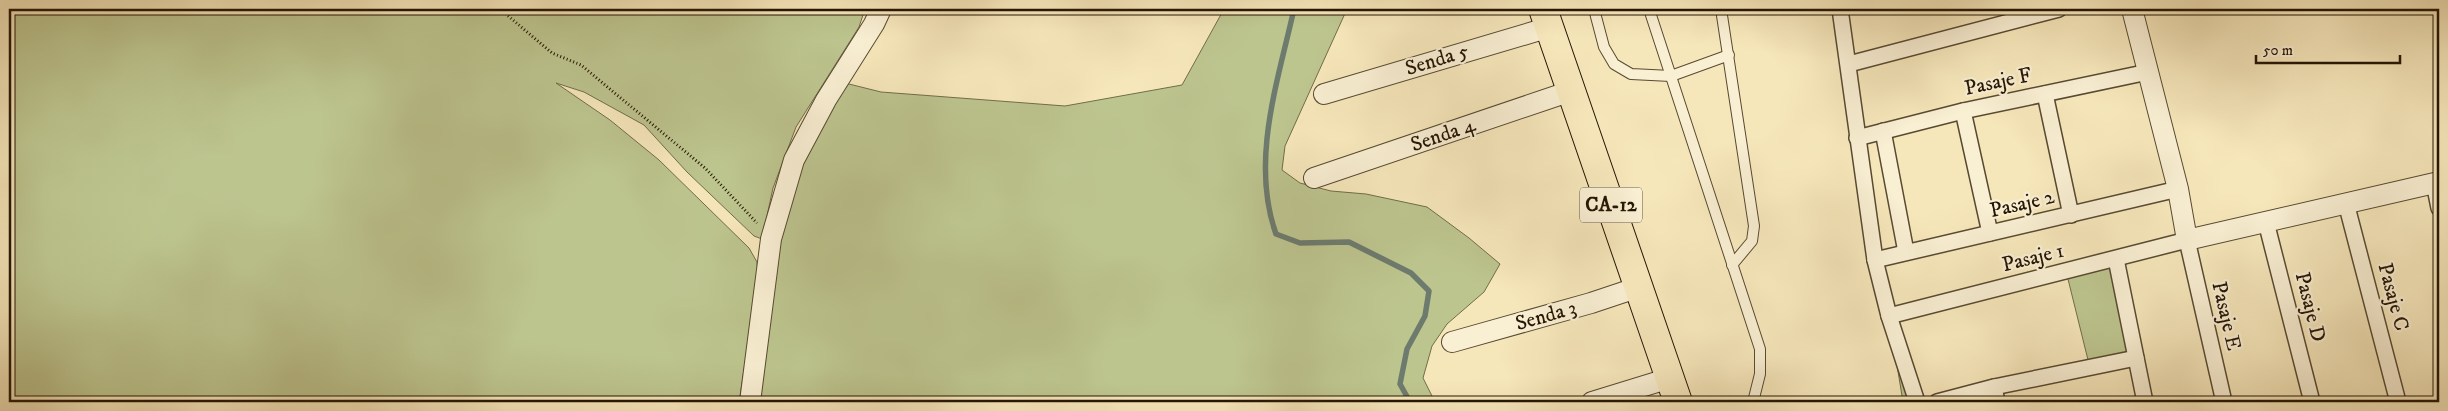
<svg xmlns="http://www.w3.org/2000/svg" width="2448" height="411" font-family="'IM FELL DW Pica',serif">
	<rect width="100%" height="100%" fill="#f6e7bb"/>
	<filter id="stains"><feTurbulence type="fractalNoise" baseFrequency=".004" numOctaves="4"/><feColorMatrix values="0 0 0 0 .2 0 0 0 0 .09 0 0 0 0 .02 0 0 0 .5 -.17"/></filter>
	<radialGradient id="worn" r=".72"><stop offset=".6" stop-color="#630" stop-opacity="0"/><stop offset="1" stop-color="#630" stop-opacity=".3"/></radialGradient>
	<!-- green -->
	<g fill="#bdc58f" stroke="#706d4a">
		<path d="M9,9H865L859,27L796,127L773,188L762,239L754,236L687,172L644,125L584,92L556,83L610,120L659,160L749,248L757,262L758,280L739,402H9Z"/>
		<path d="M1224,9H1347L1285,146L1282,170L1300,183L1331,191L1366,194L1427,207L1469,238L1500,264L1484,292L1447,324L1432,346L1423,378L1435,402H757L774,242L793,184L845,83L881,92L1065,106L1182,85Z"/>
		<path d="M2433,9H2439V43Z"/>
		<path d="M2116,259L2136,358L2090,368L2066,271Z"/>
		<path d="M1889,316L1917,402H1903Z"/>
	</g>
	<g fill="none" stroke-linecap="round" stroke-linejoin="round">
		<!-- stream -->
		<path stroke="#6d7b6e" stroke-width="5.5" d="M1294,9C1278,81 1250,161 1276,234L1300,243L1349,242L1411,273L1429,291L1425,316L1407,349L1400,384L1410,402"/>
		<defs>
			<g id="service">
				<path d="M1594,9L1604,47L1614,64L1631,74L1671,76L1729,55"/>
				<path d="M1649,9L1760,349V374L1753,402"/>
				<path d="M1721,9L1754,226L1752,241L1732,265"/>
			</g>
			<g id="pedestrian">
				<path d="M1840,9L1875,260L1889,316L1917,402"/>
				<path d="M1849,64L2059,9"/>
				<path d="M2045,94L2071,215"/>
				<path d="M1963,111L1990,233"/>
				<path d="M1883,131L1906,252"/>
				<path d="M1857,138L1963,111L2148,72"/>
				<path d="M2434,183L2439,208"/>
				<path d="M2346,203L2398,402"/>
				<path d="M2266,222L2312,402"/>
				<path d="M2116,259L2145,402"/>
				<path d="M1875,260L2178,189"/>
				<path d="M1889,316L2187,240L2224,402"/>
				<path d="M1994,387L1997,402"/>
				<path d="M1937,402L1994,387L2136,358"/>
			</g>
			<g id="minor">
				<path d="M2132,9L2178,189L2187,240L2439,182"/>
				<path d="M1324,94L1550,27"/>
				<path d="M1314,178L1571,91"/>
				<path d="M1452,342L1591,303L1639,287"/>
				<path d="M750,402L771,239L794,160L826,100L874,24L881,9"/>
				<path d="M1592,402L1670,378"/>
			</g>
			<path id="primary" d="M1543,9L1678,402"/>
		</defs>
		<!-- service casing -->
		<use href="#service" stroke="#584a32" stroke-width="12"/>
		<!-- pedestrian casing -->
		<use href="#pedestrian" stroke="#584a32" stroke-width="18"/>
		<!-- minor casing -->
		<use href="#minor" stroke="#584a32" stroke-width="22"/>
		<!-- primary casing -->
		<use href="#primary" stroke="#241504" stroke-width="30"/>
		<!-- path -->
		<path stroke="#241504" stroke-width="3" stroke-dasharray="1 2.5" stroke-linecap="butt" d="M500,9L552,53L581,65L705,168L757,223"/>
		<!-- service -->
		<use href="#service" stroke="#f9efd3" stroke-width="10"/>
		<!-- pedestrian -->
		<use href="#pedestrian" stroke="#f9efd3" stroke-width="15"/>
		<!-- minor -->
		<use href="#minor" stroke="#f9efd3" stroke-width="20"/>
		<!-- primary -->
		<use href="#primary" stroke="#f6e7bb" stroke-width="28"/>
	</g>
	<g text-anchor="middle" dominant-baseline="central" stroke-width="4.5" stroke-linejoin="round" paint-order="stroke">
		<!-- shield labels -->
		<rect fill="#f9efd3" stroke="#645642" stroke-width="1" x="1580" y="187.5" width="62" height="35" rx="4"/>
		<g font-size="20" font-weight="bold" fill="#241504">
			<text x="1611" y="205">CA-12</text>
		</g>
		<!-- street labels -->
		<g font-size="21" fill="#241504" stroke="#f9efd3">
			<text transform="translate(1437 60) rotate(-17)">Senda 5</text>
			<text transform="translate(1998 82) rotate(-12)">Pasaje F</text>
			<text transform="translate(1443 135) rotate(-19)">Senda 4</text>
			<text transform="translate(2022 204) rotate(-13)">Pasaje 2</text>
			<text transform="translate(2033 258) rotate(-14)">Pasaje 1</text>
			<text transform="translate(2393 297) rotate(75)">Pasaje C</text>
			<text transform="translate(2310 307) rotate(76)">Pasaje D</text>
			<text transform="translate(1546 316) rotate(-16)">Senda 3</text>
			<text transform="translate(2226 316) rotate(77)">Pasaje E</text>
		</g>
	</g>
	<!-- margin -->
	<rect width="2448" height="411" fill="none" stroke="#f6e7bb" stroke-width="30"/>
	<rect x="10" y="10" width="2428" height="391" fill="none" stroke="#241504" stroke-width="2.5"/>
	<rect x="15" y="15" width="2418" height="381" fill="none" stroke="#241504"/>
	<!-- scale -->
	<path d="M2256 55v8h144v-8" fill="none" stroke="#241504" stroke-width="2.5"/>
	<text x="2263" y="55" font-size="15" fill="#241504" stroke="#f9efd3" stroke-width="4" paint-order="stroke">50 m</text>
	<rect width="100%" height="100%" filter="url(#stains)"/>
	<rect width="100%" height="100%" fill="url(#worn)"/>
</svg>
